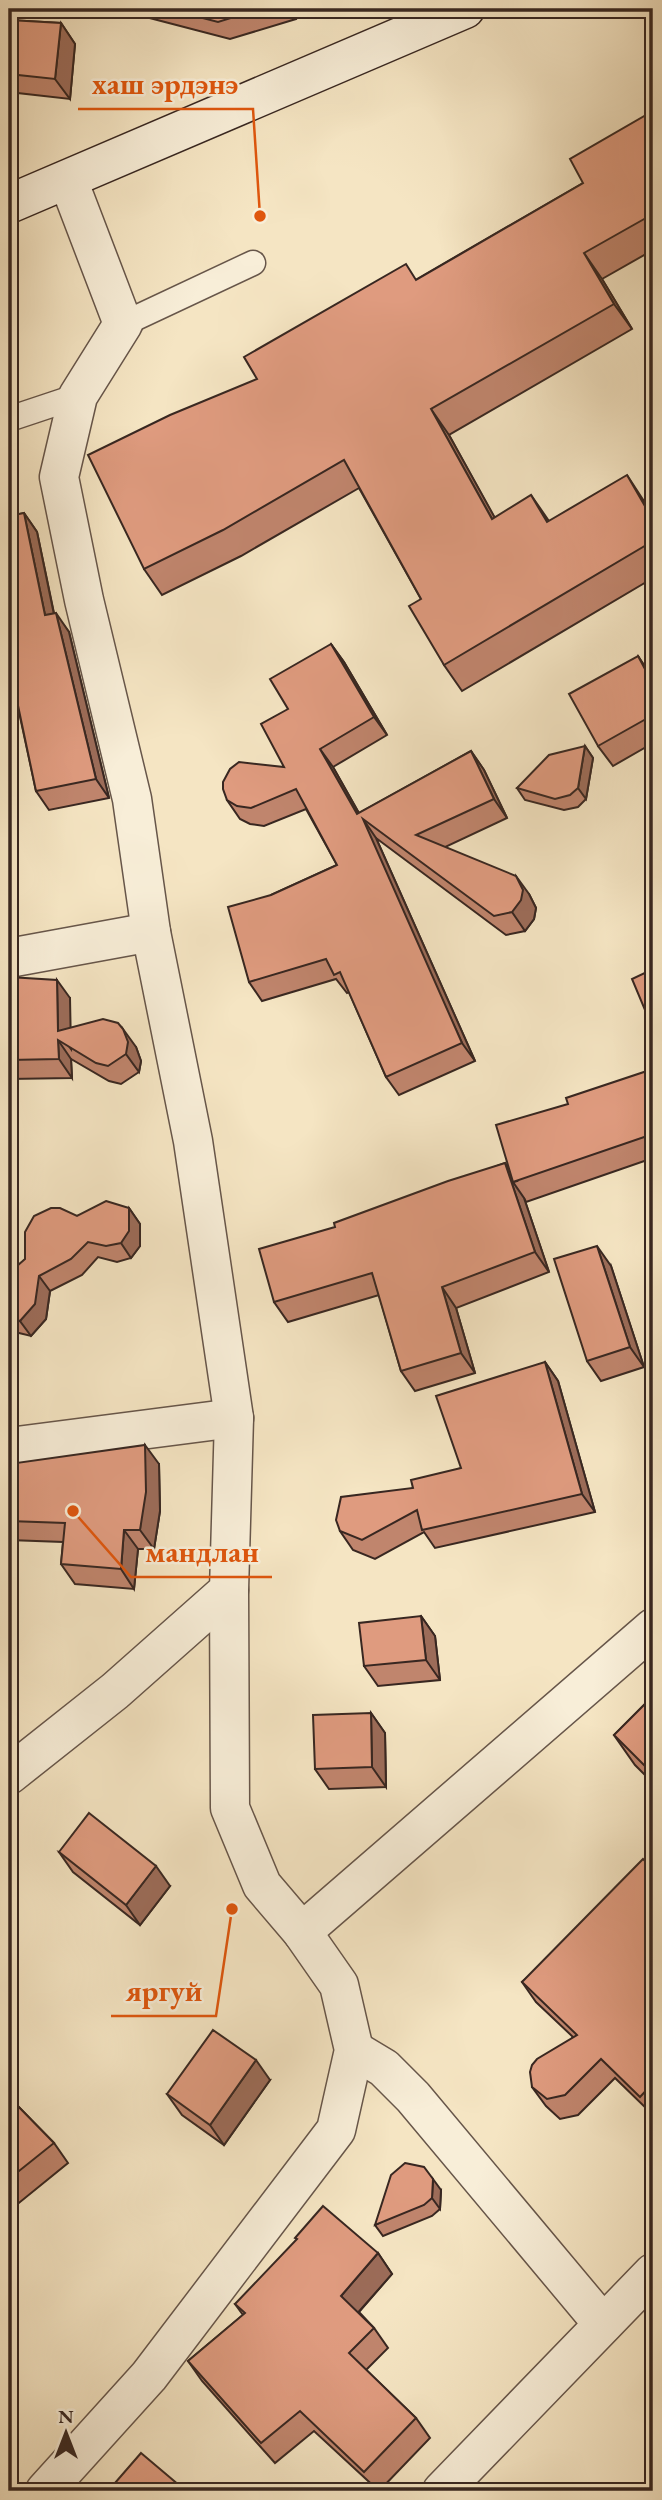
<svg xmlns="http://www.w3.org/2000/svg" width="662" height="2500" font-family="'EB Garamond',serif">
	<rect width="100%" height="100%" fill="#f5e5c3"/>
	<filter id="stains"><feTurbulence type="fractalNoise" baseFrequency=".00286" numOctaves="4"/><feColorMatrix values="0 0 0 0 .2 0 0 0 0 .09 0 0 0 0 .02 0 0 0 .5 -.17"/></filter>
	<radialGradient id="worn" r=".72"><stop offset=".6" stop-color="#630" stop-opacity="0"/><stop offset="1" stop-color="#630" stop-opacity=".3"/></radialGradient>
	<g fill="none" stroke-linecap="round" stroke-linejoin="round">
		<defs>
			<g id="service">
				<path d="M123,324L253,263"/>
				<path d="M9,419L78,396"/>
			</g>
			<g id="minor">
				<path d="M9,958L151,932"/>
				<path d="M9,1447L234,1418"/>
				<path d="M9,1775L115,1691L229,1590L234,1418L193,1141L151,932L132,799L84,600L59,477L78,396L123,324L68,180"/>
				<path d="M302,1932L653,1628"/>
				<path d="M354,2050L384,2068L413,2097L603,2324"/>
				<path d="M45,2491L149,2376L336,2130L354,2050L339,1985L302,1932L262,1885L230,1808L229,1590"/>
				<path d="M442,2491L653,2273"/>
			</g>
			<path id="secondary" d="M9,204L465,9"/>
		</defs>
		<!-- service casing -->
		<use href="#service" stroke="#67564a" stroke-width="27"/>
		<!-- minor casing -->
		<use href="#minor" stroke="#67564a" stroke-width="41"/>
		<!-- secondary casing -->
		<use href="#secondary" stroke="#382721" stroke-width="41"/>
		<!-- service -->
		<use href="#service" stroke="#f8eed8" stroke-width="24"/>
		<!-- minor -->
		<use href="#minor" stroke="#f8eed8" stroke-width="38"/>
		<!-- secondary -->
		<use href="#secondary" stroke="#f8eed8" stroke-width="38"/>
	</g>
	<!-- wall -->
	<g fill="#c0856d" stroke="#382721" stroke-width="2">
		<path d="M118,9H293L296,19L230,39L119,10Z"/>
		<path d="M9,20L61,23L75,44L70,99L9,92Z"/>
		<path d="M653,111V250L602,279L632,329L449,435L494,517L549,521L645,500L653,515V578L462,691L444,665L421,599L359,488L241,556L162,595L144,569L257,379L417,279L583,183Z"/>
		<path d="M24,513L37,532L54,613L69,632L109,798L49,810L36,791L16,698L9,700V516Z"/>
		<path d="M331,644L344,662L387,735L333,767L359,813L471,751L484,770L507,818L445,847L529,894L536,908L534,919L525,931L506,935L376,838L475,1061L399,1095L386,1077L349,992L347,993L336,979L262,1001L249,982L271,895L337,865L306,809L264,826L250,824L240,819L227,800L284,767L288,709Z"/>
		<path d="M638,656L653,679V743L613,766L598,746Z"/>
		<path d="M585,746L593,758L586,799L578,807L564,810L525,800L517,788Z"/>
		<path d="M9,977L70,998V1028L136,1047L141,1061L139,1072L121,1084L109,1081L71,1059L72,1078L9,1079Z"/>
		<path d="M653,1069V1158L526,1202L524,1198L549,1272L456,1308L475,1373L415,1391L401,1371L379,1295L288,1322L274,1302L335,1227L505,1163L509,1169L568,1104Z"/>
		<path d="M129,1208L140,1224V1246L131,1258L117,1262L98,1257L82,1275L50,1291L46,1319L31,1336L15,1332L9,1328V1273L77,1216Z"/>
		<path d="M611,1266L644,1367L601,1381L587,1361Z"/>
		<path d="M545,1362L558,1381L595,1512L435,1548L424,1532L375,1559L353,1550L340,1531L413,1488L461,1468Z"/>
		<path d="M9,1464H159L160,1511L154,1549H138L134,1589L75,1584L61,1564L63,1542L9,1540Z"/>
		<path d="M421,1616L435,1636L440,1680L378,1686L364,1666Z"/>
		<path d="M653,1696V1783L635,1765L614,1735Z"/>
		<path d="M371,1713L385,1733L386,1787L329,1789L315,1769Z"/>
		<path d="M59,1852L170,1886L140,1925L73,1872Z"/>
		<path d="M653,1869V2115L615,2078L578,2115L560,2119L546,2106L532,2087L573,2037L536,2002L522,1982Z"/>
		<path d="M9,1891L17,1903L9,1911Z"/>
		<path d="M270,2080L224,2145L182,2115L167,2094Z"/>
		<path d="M9,2097L54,2143L68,2163L9,2211Z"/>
		<path d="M441,2190L440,2209L432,2216L383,2236L375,2225Z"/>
		<path d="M378,2253L392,2274L359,2312L374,2328L388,2348L366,2370L416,2418L430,2438L379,2491L314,2431L275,2463L202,2381L188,2361L243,2315L235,2304Z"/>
	</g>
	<!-- shaded-wall -->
	<g fill="#9c6c59" stroke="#382721" stroke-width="2">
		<path d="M289,9H293L296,19Z"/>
		<path d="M61,23L75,44L70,99L55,79Z"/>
		<path d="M584,253L602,279L632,329L614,304Z"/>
		<path d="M431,409L449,435L510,545L492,519Z"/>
		<path d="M627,475L653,515V520Z"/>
		<path d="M531,495L549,521L547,522Z"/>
		<path d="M24,513L37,532L58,634L45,615Z"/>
		<path d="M56,613L69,632L109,798L96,779Z"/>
		<path d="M331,644L344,662L387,735L374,717Z"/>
		<path d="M638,656L653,679V684Z"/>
		<path d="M585,746L593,758L586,799L578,788Z"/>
		<path d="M320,749L333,767L366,826L363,819L376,838L475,1061L462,1043L357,814Z"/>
		<path d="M471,751L484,770L507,818L494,799Z"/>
		<path d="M516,876L529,894L536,908L534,919L525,931L512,912Z"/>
		<path d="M57,980L70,998L71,1049L58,1031Z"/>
		<path d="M123,1029L136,1047L141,1061L139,1072L126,1054Z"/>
		<path d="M58,1040L71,1059L72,1078L59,1059Z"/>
		<path d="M505,1163L517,1181L513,1182L524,1198L549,1272L535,1252Z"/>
		<path d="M129,1208L140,1224V1246L131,1258L121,1243Z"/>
		<path d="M597,1246L611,1266L644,1367L630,1347Z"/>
		<path d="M39,1276L50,1291L46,1319L31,1336L20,1321Z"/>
		<path d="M442,1287L456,1308L475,1373L461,1353Z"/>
		<path d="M545,1362L558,1381L595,1512L582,1494Z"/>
		<path d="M145,1445L159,1464L160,1511L154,1549L140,1530Z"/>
		<path d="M124,1530L138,1549L134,1589L121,1569Z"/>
		<path d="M421,1616L435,1636L440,1680L426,1660Z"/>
		<path d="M371,1713L385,1733L386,1787L372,1767Z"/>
		<path d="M156,1866L170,1886L140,1925L126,1905Z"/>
		<path d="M256,2060L270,2080L224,2145L210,2125Z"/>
		<path d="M433,2179L441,2190L440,2209L432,2198Z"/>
		<path d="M378,2253L392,2274L355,2316L341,2296Z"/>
		<path d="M9,2265L16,2276V2291L9,2300Z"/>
	</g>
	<!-- building -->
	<g fill="#df9b7f" stroke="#382721" stroke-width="2">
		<path d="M168,9H260L218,22Z"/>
		<path d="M9,20L61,23L55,79L9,74Z"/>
		<path d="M653,111V214L584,253L614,304L431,409L492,519L531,495L547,522L627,475L653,520V541L444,665L409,606L421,599L344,460L223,530L144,569L88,455L170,415L257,379L244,357L406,264L416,280L583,183L570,159Z"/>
		<path d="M24,513L45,615L56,613L96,779L36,791L12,677L9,678V516Z"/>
		<path d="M331,644L374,717L320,749L357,814L471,751L494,799L416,835L516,876L523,890L521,900L512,912L494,916L363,819L462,1043L386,1077L340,972L334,975L326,959L249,982L228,907L271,895L337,865L296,789L251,808L237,806L227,800L223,789V782L230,769L239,762L284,767L261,724L288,709L270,679Z"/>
		<path d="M638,656L653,684V715L598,746L569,694Z"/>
		<path d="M585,746L578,788L570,795L555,799L517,788L549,755Z"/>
		<path d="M653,969V1029L632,979Z"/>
		<path d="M9,977L57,980L58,1031L103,1019L118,1023L123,1029L128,1042L126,1054L108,1066L96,1063L58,1040L59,1059L9,1060Z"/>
		<path d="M653,1069V1134L513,1182L496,1125L568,1104L566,1098Z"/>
		<path d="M505,1163L535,1252L442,1287L461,1353L401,1371L372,1273L274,1302L259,1249L335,1227L334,1223L448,1181Z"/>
		<path d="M106,1201L129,1208V1231L121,1243L106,1246L88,1242L71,1259L39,1276L35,1304L20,1321L9,1318V1273L25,1259V1232L34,1216L51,1208H60L77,1216Z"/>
		<path d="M597,1246L630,1347L587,1361L554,1259Z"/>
		<path d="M545,1362L582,1494L422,1530L417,1510L362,1540L340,1531L336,1520L341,1497L413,1488L411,1480L461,1468L436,1396Z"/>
		<path d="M145,1445L146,1492L140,1530H124L121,1569L61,1564L65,1523L9,1521V1464Z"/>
		<path d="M421,1616L426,1660L364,1666L359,1623Z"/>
		<path d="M653,1696V1774L614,1735Z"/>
		<path d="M371,1713L372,1767L315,1769L313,1715Z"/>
		<path d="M89,1813L156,1866L126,1905L59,1852Z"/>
		<path d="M643,1859L653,1869V2083L640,2097L601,2059L565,2095L547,2099L532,2087L530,2072L532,2065L537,2059L577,2035L522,1982Z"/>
		<path d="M213,2030L256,2060L210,2125L167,2094Z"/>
		<path d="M9,2097L54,2143L9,2179Z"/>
		<path d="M405,2163L424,2167L433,2179L432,2198L424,2205L375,2225L391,2175Z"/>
		<path d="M323,2206L378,2253L341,2296L374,2328L349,2353L416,2418L364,2472L300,2411L261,2443L188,2361L245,2313L235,2304L297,2239L295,2238Z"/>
		<path d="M141,2453L186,2491H108Z"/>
	</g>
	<!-- callouts -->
	<path fill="none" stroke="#df560d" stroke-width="2.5" d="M260 216L253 109H78M73 1511L131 1577H272M232 1909L216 2016H111"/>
	<g fill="#df560d" stroke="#f8eed8" stroke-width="2.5">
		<circle cx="260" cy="216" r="7"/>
		<circle cx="73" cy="1511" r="7"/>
		<circle cx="232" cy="1909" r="7"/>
	</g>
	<g font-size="30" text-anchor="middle" font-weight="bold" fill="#df560d" stroke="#f8eed8" stroke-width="5" stroke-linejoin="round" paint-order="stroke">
		<text x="165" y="94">хаш эрдэнэ</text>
		<text x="202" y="1562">мандлан</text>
		<text x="164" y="2001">яргуй</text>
	</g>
	<!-- margin -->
	<rect width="662" height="2500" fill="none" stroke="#f5e5c3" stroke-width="35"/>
	<rect x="10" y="10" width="641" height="2479" fill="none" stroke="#382721" stroke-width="3.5"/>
	<rect x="18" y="18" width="627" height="2465" fill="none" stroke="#382721" stroke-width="2"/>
	<!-- north arrow -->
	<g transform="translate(66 2433)" stroke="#f8eed8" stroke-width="5" paint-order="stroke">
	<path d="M0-5L12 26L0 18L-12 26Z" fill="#382721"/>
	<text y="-10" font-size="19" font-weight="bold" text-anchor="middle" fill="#382721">N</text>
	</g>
	<rect width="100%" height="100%" filter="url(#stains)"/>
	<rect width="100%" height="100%" fill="url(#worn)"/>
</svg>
